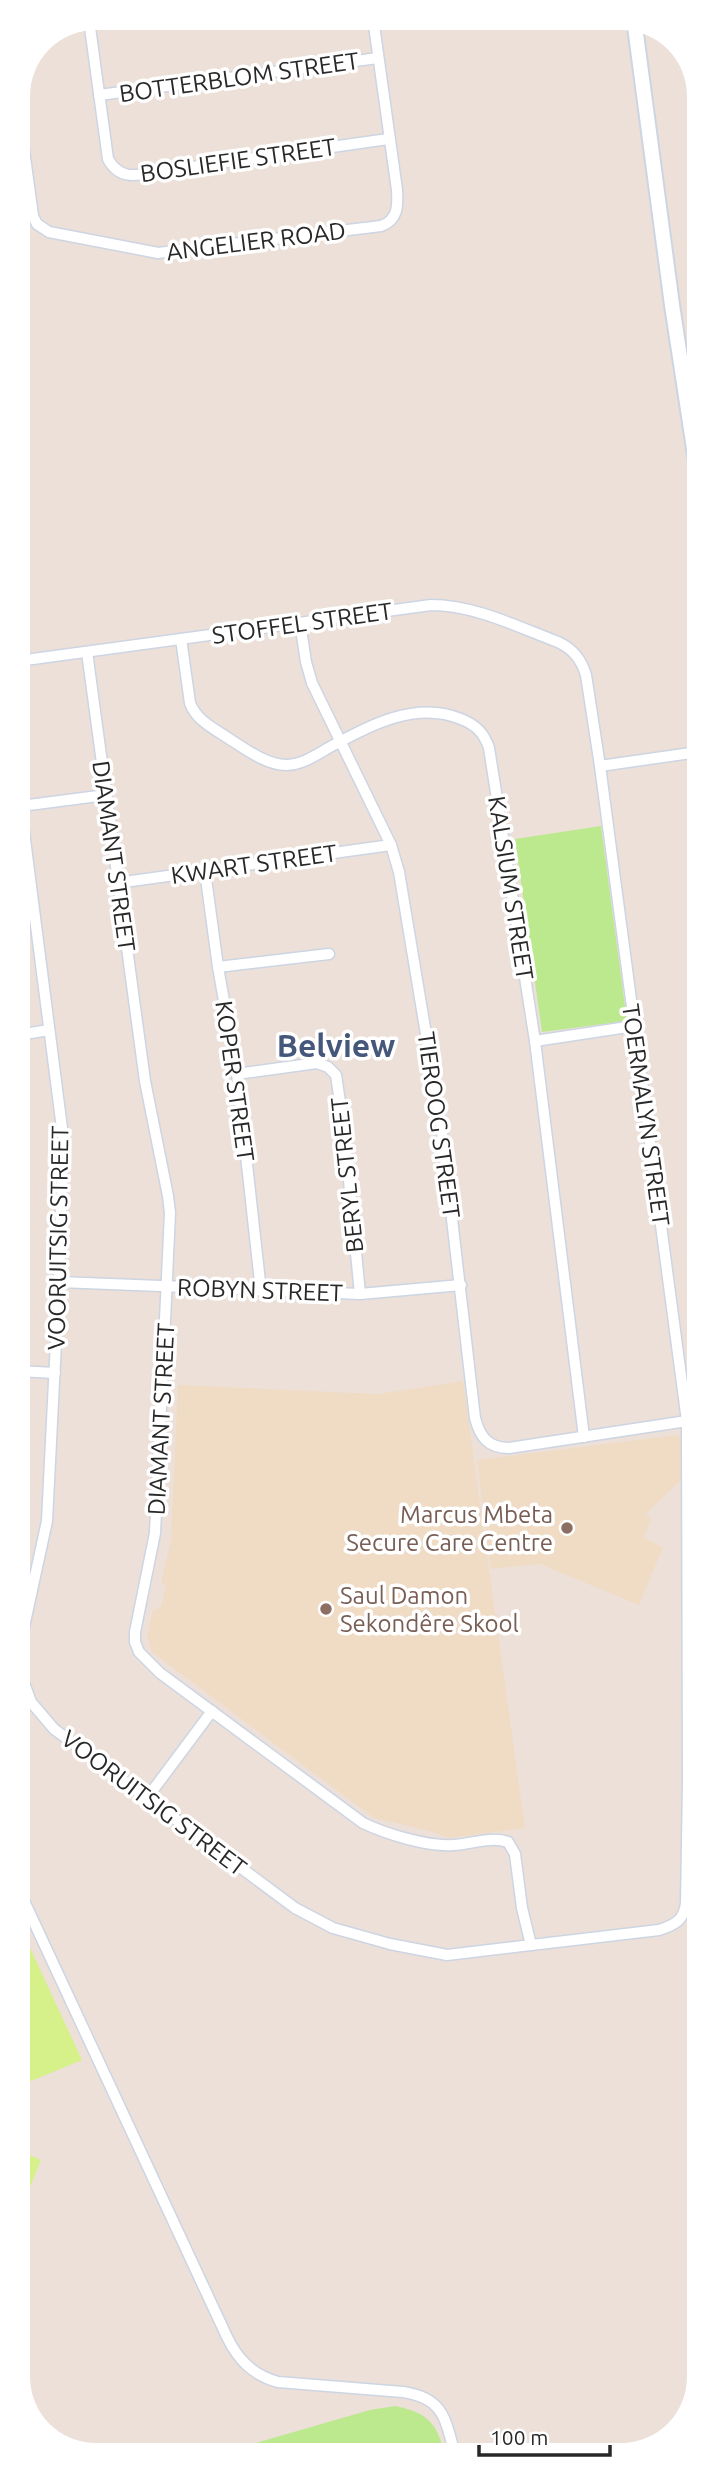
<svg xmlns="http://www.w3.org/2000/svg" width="717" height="2473" font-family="Ubuntu,sans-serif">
	<rect width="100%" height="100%" fill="#ece0d8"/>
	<!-- education -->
	<g fill="#f0dbc5">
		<path d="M463,1381L525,1828L449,1838L430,1831L374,1818L152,1652L147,1635L153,1611L161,1607L166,1585L161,1583L171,1540L178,1385L378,1394Z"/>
		<path d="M677,1435L685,1442L684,1477L646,1514L651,1518L644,1538L663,1547L639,1605L540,1564L491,1569L477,1460Z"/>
	</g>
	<!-- green -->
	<g fill="#bce98e">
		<path d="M601,826L627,1021L542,1032L515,839Z"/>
		<path d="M395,2406C428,2413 436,2422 445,2454L214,2455L370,2410Z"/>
	</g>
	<!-- pitch -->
	<g fill="#d6f189">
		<path d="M19,1924L82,2060L19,2086Z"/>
		<path d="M19,2151L41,2160L19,2214Z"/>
	</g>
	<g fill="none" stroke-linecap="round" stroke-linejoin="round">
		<defs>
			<g id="street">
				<path d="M89,20L108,159C121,183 141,174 164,171L388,139"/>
				<path d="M99,95L378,58"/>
				<path d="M18,106L33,216L37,224L49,232L158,253L381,226C398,220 398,206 397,190L373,18"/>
				<path d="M300,623L306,662L312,683L391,845L399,872L441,1124L475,1418C480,1437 488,1448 509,1448L687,1421"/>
				<path d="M181,639L190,703C196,720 213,728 228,738C244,748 266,765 286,765C302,765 316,755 330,747C368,726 416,700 461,719C476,725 484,733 489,748L535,1041L584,1437"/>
				<path d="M87,652L145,1081L168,1196L170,1213L155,1533L135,1632V1642L139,1652L160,1673L363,1823C386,1834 428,1847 454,1845C471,1844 491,1836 508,1842L515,1854L522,1908L531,1945"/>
				<path d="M18,661L431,605C475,605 518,627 558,642C573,649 581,659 586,675L600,766L687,1421L688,1782L686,1903C684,1920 675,1925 659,1930L447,1955L390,1944L333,1928L295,1908L147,1798L54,1729L31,1702L20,1672L19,1650L47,1521L59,1282L63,1136L18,785"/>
				<path d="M600,766L698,752"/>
				<path d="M21,806L106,795"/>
				<path d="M205,871L218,967L237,1074L261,1291"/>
				<path d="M117,883L391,845"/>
				<path d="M218,967L329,954"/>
				<path d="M18,1035L49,1030"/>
				<path d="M535,1041L634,1026"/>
				<path d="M237,1074L317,1063L328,1067L336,1075L344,1129L360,1294"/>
				<path d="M59,1282L360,1294L461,1285"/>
				<path d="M18,1371L55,1373"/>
				<path d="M147,1798L212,1711"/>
				<path d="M19,1890L227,2337C238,2360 253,2375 278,2382L403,2392C444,2398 445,2419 455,2454"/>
			</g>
			<path id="secondary" d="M634,19L672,305L698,475"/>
		</defs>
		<!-- street casing -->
		<use href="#street" stroke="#cdd5e3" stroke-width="13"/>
		<!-- secondary casing -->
		<use href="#secondary" stroke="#cdd5e3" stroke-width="18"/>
		<!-- street -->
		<use href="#street" stroke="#fff" stroke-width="10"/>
		<!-- secondary -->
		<use href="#secondary" stroke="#fff" stroke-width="14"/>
	</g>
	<!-- markers -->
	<g fill="#8d6e63" stroke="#fff" stroke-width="2.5">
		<circle cx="567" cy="1528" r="7"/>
		<circle cx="326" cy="1609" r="7"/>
	</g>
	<g text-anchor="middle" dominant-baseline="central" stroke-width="7" stroke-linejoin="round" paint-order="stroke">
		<!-- street labels -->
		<g font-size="24" fill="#282828" stroke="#fff">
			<text transform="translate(239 77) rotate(-8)">BOTTERBLOM STREET</text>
			<text transform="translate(238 160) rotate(-8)">BOSLIEFIE STREET</text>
			<text transform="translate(256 241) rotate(-7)">ANGELIER ROAD</text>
			<text transform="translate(302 623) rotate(-8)">STOFFEL STREET</text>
			<text transform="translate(114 856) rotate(82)">DIAMANT STREET</text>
			<text transform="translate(254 864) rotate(-8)">KWART STREET</text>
			<text transform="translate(511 888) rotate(81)">KALSIUM STREET</text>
			<text transform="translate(235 1081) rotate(82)">KOPER STREET</text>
			<text transform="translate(646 1115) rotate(82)">TOERMALYN STREET</text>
			<text transform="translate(439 1125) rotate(82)">TIEROOG STREET</text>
			<text transform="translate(347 1175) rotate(-96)">BERYL STREET</text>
			<text transform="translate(58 1238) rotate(-89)">VOORUITSIG STREET</text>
			<text transform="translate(260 1290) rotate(2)">ROBYN STREET</text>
			<text transform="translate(161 1419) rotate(-87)">DIAMANT STREET</text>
			<text transform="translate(154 1803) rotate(37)">VOORUITSIG STREET</text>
		</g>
		<!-- education labels -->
		<g font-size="24" fill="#785e54" stroke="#fff" text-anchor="end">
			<text x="553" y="1514">Marcus Mbeta<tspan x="553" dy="28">Secure Care Centre</tspan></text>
			<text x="340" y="1595" text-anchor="start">Saul Damon<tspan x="340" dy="28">Sekondêre Skool</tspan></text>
		</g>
		<!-- district labels -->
		<g font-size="32" font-weight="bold" fill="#45587c" stroke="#fff">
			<text x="336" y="1045">Belview</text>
		</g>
	</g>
	<!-- crop -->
	<path d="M0 0H717V2473H0ZM96 30H621A66 66 0 0 1 687 96V2377A66 66 0 0 1 621 2443H96A66 66 0 0 1 30 2377V96A66 66 0 0 1 96 30Z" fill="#fff" fill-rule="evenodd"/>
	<!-- scale -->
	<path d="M479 2445v10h131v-10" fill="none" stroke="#282828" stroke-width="3.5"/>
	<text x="490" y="2445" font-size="21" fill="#282828" stroke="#ffffff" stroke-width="5" paint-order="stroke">100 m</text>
</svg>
